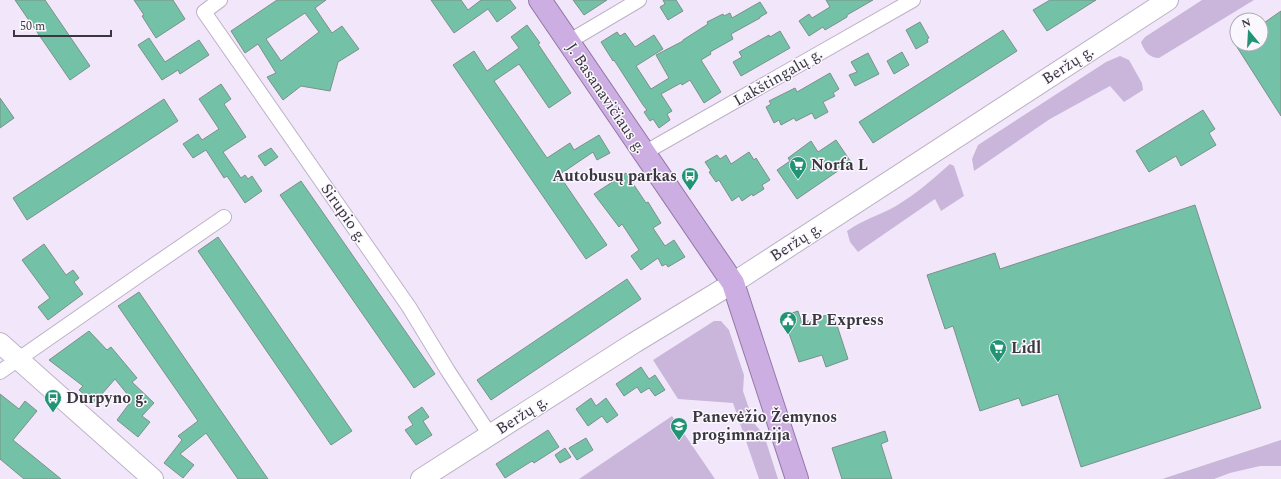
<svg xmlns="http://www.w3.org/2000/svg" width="1281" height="479" font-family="Spectral,serif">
	<rect width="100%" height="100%" fill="#f2e7fa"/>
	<!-- green -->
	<g fill="#cbb6db">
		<path d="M1202,0H1254L1159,58C1149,58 1144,51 1141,42L1145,37Z"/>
		<path d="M1120,56L1129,60L1142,83L1143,90L1124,102L1110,86L1050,119L974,171L972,159L978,145L1106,62Z"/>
		<path d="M950,164L954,166L964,196L941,211L935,199L858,252L850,242L847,231C862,220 880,215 896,206C916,194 933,179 950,164Z"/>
		<path d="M714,321H721L729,330L744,375L743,391L754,423L764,435L778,479H759L733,403L678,399L653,360Z"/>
		<path d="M672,416L715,479H579Z"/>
		<path d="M1281,440V466H1260L1230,473L1214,479H1162Z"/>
	</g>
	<!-- building -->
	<g fill="#73c2a7" stroke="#7b9188" fill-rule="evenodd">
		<path d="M15,0H45L90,66L70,80Z"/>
		<path d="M134,0H173L185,19L156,38L142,16L144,15Z"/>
		<path d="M277,0H326L315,8L332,33L342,26L359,49L338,62L330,91L301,86L283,100L267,77L276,73L258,44L245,53L231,31ZM305,13L319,32L281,61L266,39Z"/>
		<path d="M431,0H461L468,10L481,0H510L516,8L497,22L488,9L454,33Z"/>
		<path d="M573,0H607L584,15Z"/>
		<path d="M663,0H676L683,11L668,20L660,7L665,4Z"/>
		<path d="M826,0H873L847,15V17L837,23L825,30L823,27L809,36L799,21L809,14L812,18L830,7Z"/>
		<path d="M1050,0H1096L1047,31L1033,10Z"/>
		<path d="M760,2L767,13L760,17V18L731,34L733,39L710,52L711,54L701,60L721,92L704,103L690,80L682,85L681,83L661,94L672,111L667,114L670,120L659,128L653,119L650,121L644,112L647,110L643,105L614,60L613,61L601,42L617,32L620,36L625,33L635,47L654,35L663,49L636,66L651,89L669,78L656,55L683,41V40L708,24L707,22L723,14L724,16L730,13L732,18Z"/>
		<path d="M1281,11V116L1235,44H1261V25Z"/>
		<path d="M920,22L929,38L927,39L928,42L916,49L906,30Z"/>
		<path d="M527,25L540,43L538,44L571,93L549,108L519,64L494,81L547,158L570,143L574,150L599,135L610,153L597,160L593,152L559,175L607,245L586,259L453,65L474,51L487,71L519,48L511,37Z"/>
		<path d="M1003,30L1017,51L873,143L859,122Z"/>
		<path d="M780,31L790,48L741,76L733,62L742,57L739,52L769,35L770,37Z"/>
		<path d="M149,38L165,62L199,40L209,55L180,74L178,70L162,80L138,45Z"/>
		<path d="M902,52L909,65L894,74L887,61Z"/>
		<path d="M868,53L879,74L855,86L849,75L857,72L851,62Z"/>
		<path d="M830,73L839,89L833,93L835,96L823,102L828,112L815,119L812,113L796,121L794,118L781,125L779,120L774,123L766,107L771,104L769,101L795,88L797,92Z"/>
		<path d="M221,84L231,99L224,104L246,137L223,152L241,178L245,175L248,179L252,176L262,191L245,203L227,176L224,178L206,150L193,158L183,144L198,134L202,140L219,129L199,99Z"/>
		<path d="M0,98L14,118L0,128Z"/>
		<path d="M164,99L178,121L27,220L13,198Z"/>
		<path d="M1203,110L1215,129L1209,133L1216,145L1181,166L1176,156L1149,172L1136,151Z"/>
		<path d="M836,140L851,162L797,199L777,170L790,161L788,158L811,141L818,152Z"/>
		<path d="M271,148L278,157L265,166L258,156Z"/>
		<path d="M749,152L754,160L756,158L770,180L762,185L764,189L753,196L752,194L742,201L739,196L732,201L719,180L716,182L709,172L711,171L705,162L717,155L720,159L726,155L731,164Z"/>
		<path d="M626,173L646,203L648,202L661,223L653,228L665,246L674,240L685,257L668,267L666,264L662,266L658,258L641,270L631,256L639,250L622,224L619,227L594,194Z"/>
		<path d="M301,181L435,374L414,388L280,195Z"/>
		<path d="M1195,205L1261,408L1081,467L1058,394L1022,406L1019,398L980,411L953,326L945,329L927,275L995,253L1000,269Z"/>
		<path d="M218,237L352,431L331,445L198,251Z"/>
		<path d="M44,244L66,275L73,270L79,278L74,282L83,294L48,320L38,307L50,298L22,260Z"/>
		<path d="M627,279L641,299L491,400L477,380Z"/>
		<path d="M139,292L268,479H238L206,433L180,454L194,465L183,478L164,463L182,440L178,436L198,421L118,306Z"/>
		<path d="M798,311L802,323L833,313L848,359L826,367L822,355L799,362L783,316Z"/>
		<path d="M89,331L107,350L111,347L137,378L132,382L154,403L142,416L150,422L138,437L117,420L132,400L115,379L94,403L79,390L83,386L49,360Z"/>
		<path d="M641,367L649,379L655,375L665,390L655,396L649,388L641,393L637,387L624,396L616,384Z"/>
		<path d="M0,394L19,409L25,401L37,411L13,440L61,479H24L0,459Z"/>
		<path d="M591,398L596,406L606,398L618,415L607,423L602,416L588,426L576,409Z"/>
		<path d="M422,407L429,417L423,421L432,435L416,445L405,430L413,425L408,417Z"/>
		<path d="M548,430L559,447L534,463L532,461L505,478L496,464Z"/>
		<path d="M885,431L888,441L881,444L892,479H842L832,448Z"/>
		<path d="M586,438L593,450L577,460L569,448Z"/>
		<path d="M565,448L571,457L560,463L555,455Z"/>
	</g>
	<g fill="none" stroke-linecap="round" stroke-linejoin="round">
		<defs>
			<g id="minor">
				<path d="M220,0L204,12L409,307L448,371L490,435"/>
				<path d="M568,42L639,0"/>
				<path d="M644,153L913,0"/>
				<path d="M0,372L141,274L224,217"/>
			</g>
			<g id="secondary">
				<path d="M0,343L153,479"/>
				<path d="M421,479L634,343L733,283L1168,0"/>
			</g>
			<path id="trunk" d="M540,0L733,283L797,479"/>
		</defs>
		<!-- minor casing -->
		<use href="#minor" stroke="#bdb2c5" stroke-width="16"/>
		<!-- secondary casing -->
		<use href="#secondary" stroke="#bdb2c5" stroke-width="22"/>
		<!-- trunk casing -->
		<use href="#trunk" stroke="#9177a5" stroke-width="24"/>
		<!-- minor -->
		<use href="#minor" stroke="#fff" stroke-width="14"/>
		<!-- secondary -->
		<use href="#secondary" stroke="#fff" stroke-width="20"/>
		<!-- trunk -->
		<use href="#trunk" stroke="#ccaee3" stroke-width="22"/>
	</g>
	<!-- icons -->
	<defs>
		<symbol id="supermarket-pin" viewBox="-11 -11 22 30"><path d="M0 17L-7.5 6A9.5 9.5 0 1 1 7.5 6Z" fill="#229375" stroke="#fbf7ff"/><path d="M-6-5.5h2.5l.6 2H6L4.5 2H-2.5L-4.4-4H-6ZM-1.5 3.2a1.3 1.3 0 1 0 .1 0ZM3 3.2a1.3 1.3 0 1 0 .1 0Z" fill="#fff"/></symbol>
		<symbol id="bus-pin" viewBox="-11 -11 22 30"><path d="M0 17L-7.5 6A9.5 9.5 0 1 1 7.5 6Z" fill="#229375" stroke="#fbf7ff"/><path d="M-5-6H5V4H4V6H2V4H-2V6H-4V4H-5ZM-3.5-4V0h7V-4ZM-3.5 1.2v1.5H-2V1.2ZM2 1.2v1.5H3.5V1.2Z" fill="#fff"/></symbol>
		<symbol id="civic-pin" viewBox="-11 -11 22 30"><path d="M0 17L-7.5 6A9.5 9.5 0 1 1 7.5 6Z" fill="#229375" stroke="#fbf7ff"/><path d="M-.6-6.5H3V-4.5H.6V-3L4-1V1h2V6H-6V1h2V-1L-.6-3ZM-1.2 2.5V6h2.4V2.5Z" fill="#fff"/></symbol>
		<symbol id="school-pin" viewBox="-11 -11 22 30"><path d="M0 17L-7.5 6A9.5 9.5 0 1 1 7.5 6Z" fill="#229375" stroke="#fbf7ff"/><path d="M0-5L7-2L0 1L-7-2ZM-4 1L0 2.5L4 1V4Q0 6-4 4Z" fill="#fff"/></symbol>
	</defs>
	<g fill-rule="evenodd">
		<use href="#supermarket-pin" x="788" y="155" width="20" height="27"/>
		<use href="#bus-pin" x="680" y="166" width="20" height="27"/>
		<use href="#civic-pin" x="778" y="310" width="20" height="27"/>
		<use href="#supermarket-pin" x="988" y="338" width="20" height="27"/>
		<use href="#bus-pin" x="43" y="388" width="20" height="27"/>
		<use href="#school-pin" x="669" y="416" width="20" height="27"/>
	</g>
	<g text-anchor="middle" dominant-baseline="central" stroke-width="3" stroke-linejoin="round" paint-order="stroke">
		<!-- street labels -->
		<g font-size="16" fill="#3b373e" stroke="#fbf7ff">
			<text transform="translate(1068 65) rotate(-33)">Beržų g.</text>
			<text transform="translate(778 77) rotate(-30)">Lakštingalų g.</text>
			<text transform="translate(606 98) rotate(56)">J. Basanavičiaus g.</text>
			<text transform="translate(344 213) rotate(55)">Sirupio g.</text>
			<text transform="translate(796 242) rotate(-33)">Beržų g.</text>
			<text transform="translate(522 415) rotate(-33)">Beržų g.</text>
		</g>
		<!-- poi labels -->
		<g font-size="16" font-weight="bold" fill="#3b373e" stroke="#fbf7ff" text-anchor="start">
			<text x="811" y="165">Norfa L</text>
			<text x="677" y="176" text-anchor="end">Autobusų parkas</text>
			<text x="801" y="320">LP Express</text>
			<text x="1011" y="348">Lidl</text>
			<text x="66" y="398">Durpyno g.</text>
			<text x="692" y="417">Panevėžio Žemynos<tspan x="692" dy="18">progimnazija</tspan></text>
		</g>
	</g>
	<!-- north arrow -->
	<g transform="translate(1249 32) rotate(342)"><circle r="19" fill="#fbf7ff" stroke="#aeaab2"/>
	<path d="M0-3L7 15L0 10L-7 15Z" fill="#229375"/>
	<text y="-6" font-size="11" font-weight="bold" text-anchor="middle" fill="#3b373e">N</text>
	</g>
	<!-- scale -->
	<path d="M14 30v6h97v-6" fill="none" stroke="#3b373e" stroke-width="2"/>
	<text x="20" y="30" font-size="12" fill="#3b373e" stroke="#fbf7ff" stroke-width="3" paint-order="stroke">50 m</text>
</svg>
